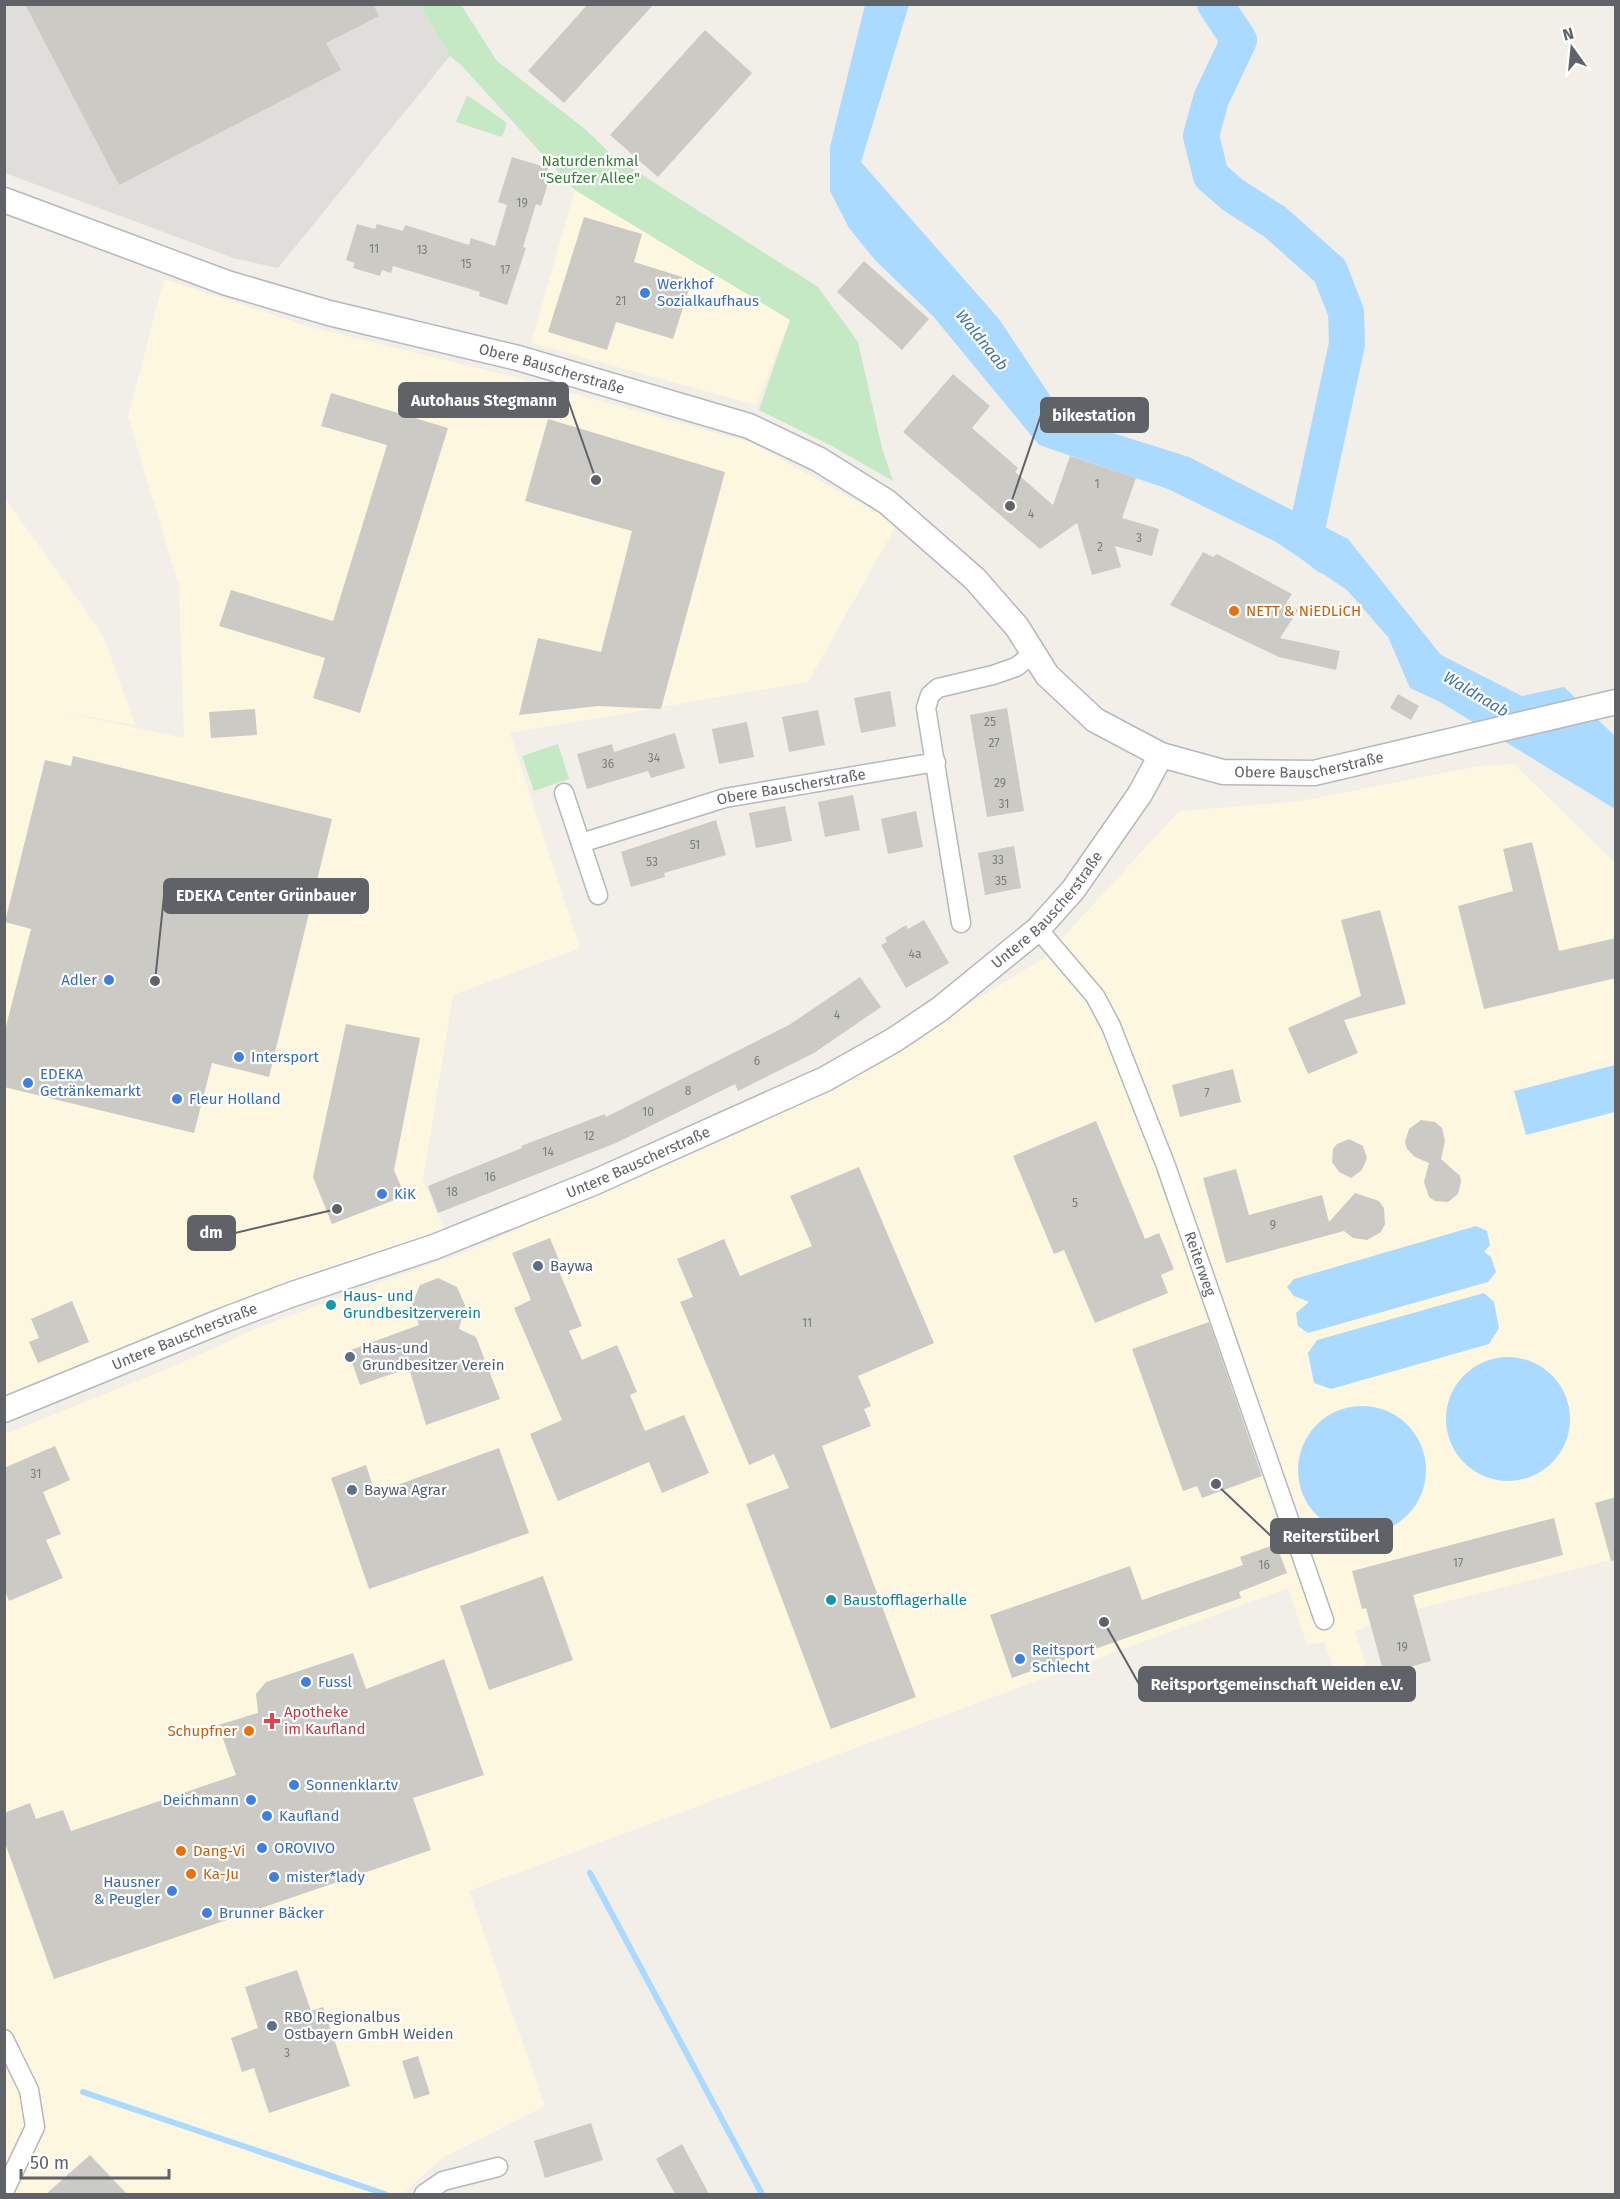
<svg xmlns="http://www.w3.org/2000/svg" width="1620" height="2199" font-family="'Fira Sans',sans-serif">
	<rect width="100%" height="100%" fill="#f1efe8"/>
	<!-- commercial -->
	<g fill="#fef7e0">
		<path d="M575,190L790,320L756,405L531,343Z"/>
		<path d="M164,279L310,327L506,375L752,443L897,524L808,682L510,733L580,948L453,995L423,1180L444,1229L199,1324L4,1405V497L103,635L135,725L53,710L184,738L179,586L128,417Z"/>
		<path d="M1514,764L1615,863V1559L1406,1612L1355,1631L1376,1695L1347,1703L1324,1642L1307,1645L1288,1588L469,1891L545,2106L442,2158L403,2194H11L5,2189V1434L179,1364L260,1327L478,1247L842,1082L1044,958L1179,811L1301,801L1478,766Z"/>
	</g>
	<!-- industrial -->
	<path fill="#e0deda" d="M4,5H420L450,56L278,268L233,258L5,173Z"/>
	<!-- green -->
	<g fill="#c5e8c5">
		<path d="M420,5H461L497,61L585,129L614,157L818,287L858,342L882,448L893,481L832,446L759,410L790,320L575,190L461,65L450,56Z"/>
		<path d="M467,95L507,123L502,137L456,122Z"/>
		<path d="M558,744L569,779L534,791L522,756Z"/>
	</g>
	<!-- water -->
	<g fill="#aadaff">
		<path d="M865,5H909L861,162L999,319L1065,418L1189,457L1348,539L1441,655L1522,696L1564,687L1615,736V809L1440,702L1410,688L1388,637L1347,590L1276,542L1168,489L1039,445L933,316L875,260L849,228L830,191V147Z"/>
		<path d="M1615,1065V1112L1526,1135L1514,1091Z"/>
		<path d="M1476,1226L1487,1231L1490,1245L1484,1252L1491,1257L1496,1272L1488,1282L1308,1333L1298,1326L1296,1313L1309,1302L1294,1296L1287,1287L1294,1279Z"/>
		<path d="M1484,1293L1494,1302L1499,1328L1489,1344L1331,1389L1314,1383L1308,1353L1317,1340Z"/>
		<circle cx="1508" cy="1419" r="62"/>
		<circle cx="1362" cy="1470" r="64"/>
	</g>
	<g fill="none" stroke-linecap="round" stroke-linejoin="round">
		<!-- stream -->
		<g stroke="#aadaff" stroke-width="6">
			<path d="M590,1873L762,2194"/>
			<path d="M83,2092L385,2194"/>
		</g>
		<!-- river -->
		<path stroke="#aadaff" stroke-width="36" d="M1215,4L1239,40L1211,99L1201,136L1211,176L1233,195L1275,222L1330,271L1346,312L1347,344L1305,538L1327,556"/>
	</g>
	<!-- building -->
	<g fill="#cccac5">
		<path d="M25,4H373L379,16L326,43L341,70L119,185Z"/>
		<path d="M588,4H654L564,103L528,71Z"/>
		<path d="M705,30L752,73L658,177L610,135Z"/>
		<path d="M512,157L548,168L545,179L549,180L541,206L536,204L523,247L526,248L507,305L479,296L480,292L393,266L391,273L382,270L380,276L353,268L355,263L346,260L357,224L375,229L377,224L403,231L405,225L469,245L471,238L495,246L507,205L498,202Z"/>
		<path d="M584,217L642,234L634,262L692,280L673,339L616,322L607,350L548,332Z"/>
		<path d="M864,261L929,319L902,350L837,292Z"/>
		<path d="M953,374L990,406L972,428L1018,468L1015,472L1053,505L1070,456L1136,478L1122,518L1159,529L1152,556L1115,546L1121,567L1092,575L1077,523L1040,549L903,432Z"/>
		<path d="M331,393L448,428L360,713L313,698L325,658L219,626L231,590L333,621L387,445L321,426Z"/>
		<path d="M548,419L725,472L661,709L598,706L519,715L538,638L601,652L632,531L525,501Z"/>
		<path d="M1203,552L1213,557L1217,554L1292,594L1286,603L1298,610L1280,638L1340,651L1336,670L1279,657L1170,605Z"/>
		<path d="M890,691L896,726L861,733L854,698Z"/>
		<path d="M1398,694L1419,706L1411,720L1390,708Z"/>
		<path d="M1007,708L1024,811L987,817L970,715Z"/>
		<path d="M255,709L257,735L211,738L209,712Z"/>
		<path d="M818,710L825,745L789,752L782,717Z"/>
		<path d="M747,722L754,757L719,764L712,729Z"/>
		<path d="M675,733L685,768L651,778L648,771L587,789L577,754L612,744L614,752Z"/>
		<path d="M73,756L332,819L269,1077L212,1063L194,1133L4,1087V1034L31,929L5,922L45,760L71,766Z"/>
		<path d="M853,795L860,830L825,837L818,802Z"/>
		<path d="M785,806L792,841L756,848L749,813Z"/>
		<path d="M916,811L923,847L888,854L881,819Z"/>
		<path d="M716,820L726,855L664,873L665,877L631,887L621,852Z"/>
		<path d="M1532,842L1559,951L1616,938V978L1484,1009L1458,906L1513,891L1503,849Z"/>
		<path d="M1014,846L1021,888L985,895L978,853Z"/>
		<path d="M1380,910L1406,1004L1344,1020L1358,1053L1308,1074L1288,1028L1361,996L1341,920Z"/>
		<path d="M924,920L949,963L906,988L881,945L887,942L885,938L906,925L908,929Z"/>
		<path d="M860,977L881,1007L814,1053L738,1091L735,1084L616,1143L438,1213L428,1186L522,1148L521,1146L605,1114L606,1117L789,1025Z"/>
		<path d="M346,1024L420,1038L394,1170L405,1196L332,1224L313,1177Z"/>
		<path d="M1233,1069L1241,1102L1180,1117L1172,1085Z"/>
		<path d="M1421,1120L1435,1122L1442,1128L1445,1141L1441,1159L1460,1176L1461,1182L1458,1194L1448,1202L1435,1201L1429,1197L1424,1182L1429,1163L1415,1157L1407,1149L1405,1142L1409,1129Z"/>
		<path d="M1096,1121L1145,1239L1159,1233L1174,1269L1161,1275L1168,1293L1095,1323L1064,1250L1054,1254L1013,1156Z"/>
		<path d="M1349,1139L1363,1146L1367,1158L1362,1170L1351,1178L1339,1172L1332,1162L1333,1149L1337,1144Z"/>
		<path d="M859,1167L934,1343L858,1376L871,1406L864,1409L871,1426L822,1446L916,1697L831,1729L746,1504L789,1488L774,1454L749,1465L680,1302L693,1297L677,1259L724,1239L740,1276L812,1246L790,1196Z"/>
		<path d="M1236,1169L1249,1215L1322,1195L1329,1222L1355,1193L1379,1201L1384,1208L1385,1224L1381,1232L1367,1240L1353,1238L1344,1231L1226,1263L1203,1178Z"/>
		<path d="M550,1238L562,1268L558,1269L582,1326L569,1331L582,1360L617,1345L637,1392L630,1395L645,1431L684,1415L709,1473L662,1493L649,1462L558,1501L530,1434L562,1420L514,1308L531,1300L512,1253Z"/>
		<path d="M438,1278L457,1287L465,1305L459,1329L476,1337L500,1399L426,1425L409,1368L360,1385L348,1351L419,1325L412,1304L420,1285Z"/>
		<path d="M72,1301L89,1342L38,1363L29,1342L39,1338L31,1319Z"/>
		<path d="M1209,1322L1262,1476L1202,1498L1197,1486L1183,1491L1132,1349Z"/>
		<path d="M55,1446L70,1480L43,1492L61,1534L46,1540L63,1578L9,1601L4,1589V1468Z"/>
		<path d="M499,1448L529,1533L369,1589L331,1478L366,1465L375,1493Z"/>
		<path d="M1616,1497V1560L1611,1561L1595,1503Z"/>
		<path d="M1554,1518L1563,1555L1413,1595L1431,1661L1384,1674L1366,1608L1362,1609L1352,1571Z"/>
		<path d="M1276,1544L1287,1573L1239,1592L1241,1598L1012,1678L990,1615L1130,1566L1142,1600L1243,1565L1240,1557Z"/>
		<path d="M543,1576L573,1660L489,1690L460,1606Z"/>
		<path d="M353,1653L366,1689L444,1659L484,1775L413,1798L431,1850L54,1979L4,1840V1813L30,1803L36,1819L63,1810L71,1831L236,1775L218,1725L258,1713L256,1694L266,1682Z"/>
		<path d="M297,1970L311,2011L323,2007L350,2086L269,2113L254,2068L242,2072L231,2038L258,2028L245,1987Z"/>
		<path d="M418,2056L430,2094L414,2099L402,2061Z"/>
		<path d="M591,2123L603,2160L545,2178L534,2141Z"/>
		<path d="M682,2144L709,2194H675L656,2159Z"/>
		<path d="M90,2155L127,2194H46Z"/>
	</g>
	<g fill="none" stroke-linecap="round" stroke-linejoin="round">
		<defs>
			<g id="minor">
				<path d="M564,793L598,895"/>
				<path id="s1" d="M581,843L725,798L936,762"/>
				<path d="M961,923L926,708L930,695L938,688L993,675L1016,667L1033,654"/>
				<path id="s2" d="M1038,929L1095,996L1111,1026L1166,1166L1324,1620"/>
				<path d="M4,2039L29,2090L35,2127L4,2192"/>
				<path d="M424,2194L443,2181L498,2167"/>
			</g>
			<g id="tertiary">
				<path id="s3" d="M4,200L227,283L329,313L518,358L749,426L818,459L887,502L975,579L1017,627L1047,675L1095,720L1161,755L1223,772L1314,773L1616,702"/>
				<path id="s4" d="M4,1410L224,1320L290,1295L434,1247L593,1183L825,1079L894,1040L940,1009L1038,929L1073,890L1140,794L1161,755"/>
			</g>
		</defs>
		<!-- minor casing -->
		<use href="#minor" stroke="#b5b8bc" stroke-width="21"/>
		<!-- tertiary casing -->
		<use href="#tertiary" stroke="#b5b8bc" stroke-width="27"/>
		<!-- minor -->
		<use href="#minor" stroke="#fff" stroke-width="18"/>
		<!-- tertiary -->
		<use href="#tertiary" stroke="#fff" stroke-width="24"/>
	</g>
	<!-- markers -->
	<g fill="#3f7fe0" stroke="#fff" stroke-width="2">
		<circle cx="645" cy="293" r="6"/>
		<circle cx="109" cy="980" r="6"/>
		<circle cx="239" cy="1057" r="6"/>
		<circle cx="28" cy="1083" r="6"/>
		<circle cx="177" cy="1099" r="6"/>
		<circle cx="382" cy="1194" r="6"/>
		<circle cx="1020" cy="1659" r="6"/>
		<circle cx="306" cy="1682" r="6"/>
		<circle cx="294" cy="1785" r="6"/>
		<circle cx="251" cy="1800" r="6"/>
		<circle cx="267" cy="1816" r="6"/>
		<circle cx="262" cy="1848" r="6"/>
		<circle cx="274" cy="1877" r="6"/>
		<circle cx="172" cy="1891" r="6"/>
		<circle cx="207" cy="1913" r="6"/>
	</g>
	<g fill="#e8710a" stroke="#fff" stroke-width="2">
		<circle cx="1234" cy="611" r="6"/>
		<circle cx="249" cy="1731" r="6"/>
		<circle cx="181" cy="1851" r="6"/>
		<circle cx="191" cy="1874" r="6"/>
	</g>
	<g fill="#5c6f8a" stroke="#fff" stroke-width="2">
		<circle cx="538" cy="1266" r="6"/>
		<circle cx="350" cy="1357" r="6"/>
		<circle cx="352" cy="1490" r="6"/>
		<circle cx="272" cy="2026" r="6"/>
	</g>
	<g fill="#0f9aa8" stroke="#fff" stroke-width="2">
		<circle cx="331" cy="1305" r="6"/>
		<circle cx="831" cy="1600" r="6"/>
	</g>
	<path fill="#e0444e" stroke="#fff" stroke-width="2" d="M269 1712h6v6h6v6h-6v6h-6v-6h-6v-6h6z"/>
	<g text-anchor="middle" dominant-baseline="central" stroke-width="4.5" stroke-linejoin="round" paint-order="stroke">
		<!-- number labels -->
		<g font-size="12" fill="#7a7d7f">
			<text x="522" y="203">19</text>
			<text x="374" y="249">11</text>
			<text x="422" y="250">13</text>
			<text x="466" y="264">15</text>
			<text x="505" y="270">17</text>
			<text x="621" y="301">21</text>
			<text x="1097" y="484">1</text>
			<text x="1031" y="514">4</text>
			<text x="1139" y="538">3</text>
			<text x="1100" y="547">2</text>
			<text x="990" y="722">25</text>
			<text x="994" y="743">27</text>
			<text x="654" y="758">34</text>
			<text x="608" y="764">36</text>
			<text x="1000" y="783">29</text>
			<text x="1004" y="804">31</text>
			<text x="695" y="845">51</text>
			<text x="998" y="860">33</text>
			<text x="652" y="862">53</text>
			<text x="1001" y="881">35</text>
			<text x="915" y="954">4a</text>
			<text x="837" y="1015">4</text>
			<text x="757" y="1061">6</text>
			<text x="688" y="1091">8</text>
			<text x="1207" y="1093">7</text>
			<text x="648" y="1112">10</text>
			<text x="589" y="1136">12</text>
			<text x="548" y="1152">14</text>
			<text x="490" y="1177">16</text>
			<text x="452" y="1192">18</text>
			<text x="1075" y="1203">5</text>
			<text x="1273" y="1225">9</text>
			<text x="807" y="1323">11</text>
			<text x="36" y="1474">31</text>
			<text x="1458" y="1563">17</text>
			<text x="1264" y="1565">16</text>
			<text x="1402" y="1647">19</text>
			<text x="287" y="2053">3</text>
		</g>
		<!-- park labels -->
		<g font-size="15" fill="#348238" stroke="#fff">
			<text x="590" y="161">Naturdenkmal<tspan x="590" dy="17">"Seufzer Allee"</tspan></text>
		</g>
		<!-- shop labels -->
		<g font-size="15" fill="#366cbe" stroke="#fff" text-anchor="start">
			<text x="657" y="284">Werkhof<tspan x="657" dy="17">Sozialkaufhaus</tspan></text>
			<text x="97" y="980" text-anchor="end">Adler</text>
			<text x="251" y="1057">Intersport</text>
			<text x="40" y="1074">EDEKA<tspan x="40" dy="17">Getränkemarkt</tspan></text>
			<text x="189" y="1099">Fleur Holland</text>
			<text x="394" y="1194">KiK</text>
			<text x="1032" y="1650">Reitsport<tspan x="1032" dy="17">Schlecht</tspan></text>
			<text x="318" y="1682">Fussl</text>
			<text x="306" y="1785">Sonnenklar.tv</text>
			<text x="239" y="1800" text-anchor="end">Deichmann</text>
			<text x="279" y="1816">Kaufland</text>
			<text x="274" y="1848">OROVIVO</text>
			<text x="286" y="1877">mister*lady</text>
			<text x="160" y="1882" text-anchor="end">Hausner<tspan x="160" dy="17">&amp; Peugler</tspan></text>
			<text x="219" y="1913">Brunner Bäcker</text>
		</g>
		<!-- street labels -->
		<g font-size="15" fill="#5f6368" stroke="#fff">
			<text stroke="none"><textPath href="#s3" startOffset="574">Obere Bauscherstraße</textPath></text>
			<text stroke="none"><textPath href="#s3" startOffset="1466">Obere Bauscherstraße</textPath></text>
			<text stroke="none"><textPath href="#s1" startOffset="218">Obere Bauscherstraße</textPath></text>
			<text stroke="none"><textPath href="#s4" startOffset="1167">Untere Bauscherstraße</textPath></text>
			<text stroke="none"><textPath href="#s4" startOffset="681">Untere Bauscherstraße</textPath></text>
			<text stroke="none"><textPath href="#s2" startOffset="376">Reiterweg</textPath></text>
			<text stroke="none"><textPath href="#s4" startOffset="195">Untere Bauscherstraße</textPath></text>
		</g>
		<!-- food labels -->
		<g font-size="15" fill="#c56008" stroke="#fff" text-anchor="start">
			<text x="1246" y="611">NETT &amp; NiEDLiCH</text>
			<text x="237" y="1731" text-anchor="end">Schupfner</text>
			<text x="193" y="1851">Dang-Vi</text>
			<text x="203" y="1874">Ka-Ju</text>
		</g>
		<!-- service labels -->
		<g font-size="15" fill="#4e5e75" stroke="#fff" text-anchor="start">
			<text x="550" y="1266">Baywa</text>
			<text x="362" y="1348">Haus-und<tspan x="362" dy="17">Grundbesitzer Verein</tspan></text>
			<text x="364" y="1490">Baywa Agrar</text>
			<text x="284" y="2017">RBO Regionalbus<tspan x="284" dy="17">Ostbayern GmbH Weiden</tspan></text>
		</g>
		<!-- culture labels -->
		<g font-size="15" fill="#0d838f" stroke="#fff" text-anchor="start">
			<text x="343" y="1296">Haus- und<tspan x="343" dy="17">Grundbesitzerverein</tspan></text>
			<text x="843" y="1600">Baustofflagerhalle</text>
		</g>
		<!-- health labels -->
		<g font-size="15" fill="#be3a42" stroke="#fff" text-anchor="start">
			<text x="284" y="1712">Apotheke<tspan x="284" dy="17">im Kaufland</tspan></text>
		</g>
		<!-- water labels -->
		<g font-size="16" font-style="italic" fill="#4174aa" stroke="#fff">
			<text transform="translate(982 340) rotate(51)">Waldnaab</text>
			<text transform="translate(1476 694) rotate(31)">Waldnaab</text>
		</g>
	</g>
	<!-- callouts -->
	<path fill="none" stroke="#5f6368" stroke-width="2" d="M596 480L568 400M1010 506L1041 415M155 981L164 896M337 1209L235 1233M1216 1484L1271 1536M1104 1622L1139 1684"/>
	<g fill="#5f6368" stroke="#fff" stroke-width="2">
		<circle cx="596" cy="480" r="6"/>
		<circle cx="1010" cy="506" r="6"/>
		<circle cx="155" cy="981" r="6"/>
		<circle cx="337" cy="1209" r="6"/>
		<circle cx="1216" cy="1484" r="6"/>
		<circle cx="1104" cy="1622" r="6"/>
	</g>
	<g fill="#5f6368" stroke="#5f6368" stroke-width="2">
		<rect x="399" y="383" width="169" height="34" rx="6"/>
		<rect x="1041" y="398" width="107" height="34" rx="6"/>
		<rect x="164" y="879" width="204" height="34" rx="6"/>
		<rect x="188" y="1216" width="47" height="34" rx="6"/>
		<rect x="1271" y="1519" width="121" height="34" rx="6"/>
		<rect x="1139" y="1667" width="276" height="34" rx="6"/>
	</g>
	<g font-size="16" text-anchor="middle" font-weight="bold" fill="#fff">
		<text x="484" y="406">Autohaus Stegmann</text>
		<text x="1094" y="421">bikestation</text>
		<text x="266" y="901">EDEKA Center Grünbauer</text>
		<text x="211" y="1238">dm</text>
		<text x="1331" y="1542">Reiterstüberl</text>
		<text x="1277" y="1690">Reitsportgemeinschaft Weiden e.V.</text>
	</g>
	<!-- border -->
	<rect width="1620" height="2199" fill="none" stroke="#5f6368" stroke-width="12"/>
	<!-- north arrow -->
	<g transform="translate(1572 48) rotate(345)" stroke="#ffffff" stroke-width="4.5" paint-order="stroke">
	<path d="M0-4.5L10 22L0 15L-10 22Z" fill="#5f6368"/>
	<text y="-9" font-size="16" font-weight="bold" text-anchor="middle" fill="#5f6368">N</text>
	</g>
	<!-- scale -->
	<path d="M21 2169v9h148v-9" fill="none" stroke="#5f6368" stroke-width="3"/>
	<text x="30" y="2169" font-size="18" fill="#5f6368" stroke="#ffffff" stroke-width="4.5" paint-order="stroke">50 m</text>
</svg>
